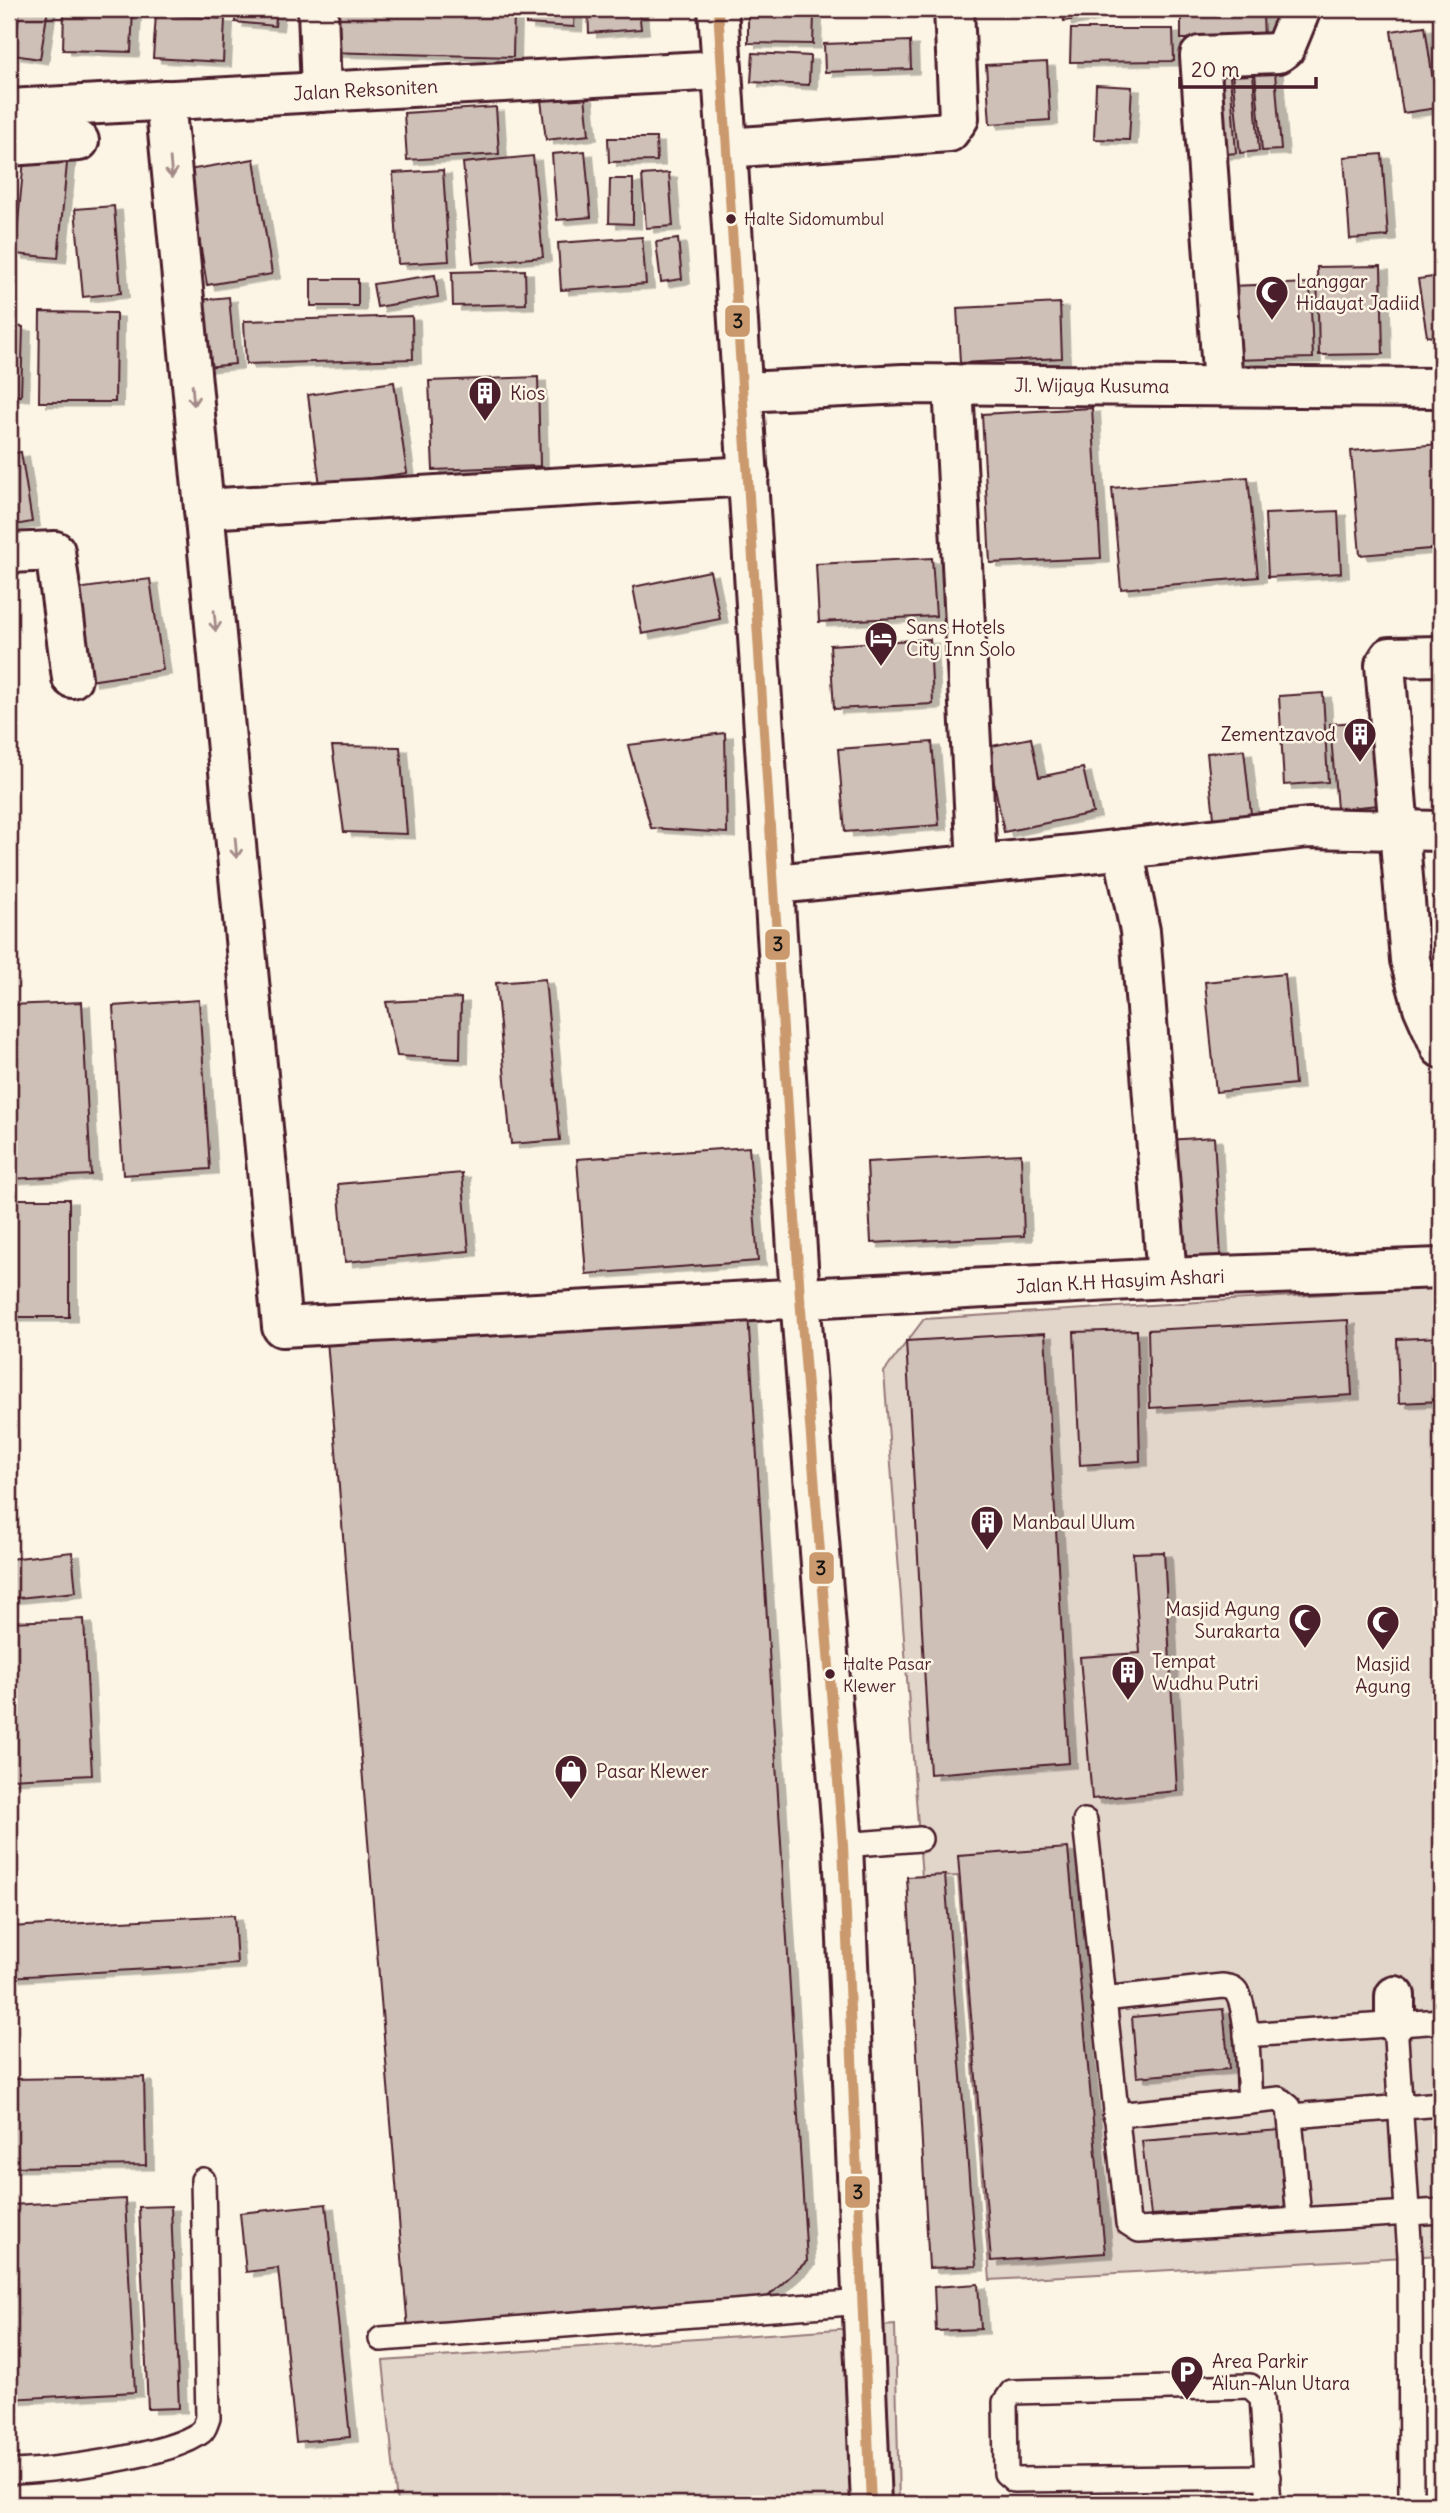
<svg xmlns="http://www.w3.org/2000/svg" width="1450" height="2513" font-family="Delius,sans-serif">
	<defs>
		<filter id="shadow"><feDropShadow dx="8" dy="4.5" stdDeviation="0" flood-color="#0004"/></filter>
	</defs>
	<rect width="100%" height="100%" fill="#fcf5e5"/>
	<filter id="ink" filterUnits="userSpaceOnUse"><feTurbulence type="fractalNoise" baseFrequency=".0143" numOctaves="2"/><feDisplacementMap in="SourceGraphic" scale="14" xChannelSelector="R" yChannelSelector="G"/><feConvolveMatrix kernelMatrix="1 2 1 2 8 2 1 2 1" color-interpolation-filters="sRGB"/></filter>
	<g filter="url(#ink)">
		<!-- green -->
		<g fill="#e2d5ca" stroke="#967a7a" stroke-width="2">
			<path d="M1441,1287V2255L990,2280L958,1876L922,1878L884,1372L924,1319Z"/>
			<path d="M895,2325L899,2504H397L383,2361Z"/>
		</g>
		<!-- building -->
		<g fill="#cfc0b7" stroke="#4a1f2b" stroke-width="2" filter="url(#shadow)">
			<path d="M20,9H48L40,59L13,55Z"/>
			<path d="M64,9H133L131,52L63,50Z"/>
			<path d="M236,9H277L275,26L235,22Z"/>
			<path d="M325,9H514L513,57L325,52Z"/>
			<path d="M527,9H575L574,27L526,24Z"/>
			<path d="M588,9H639L641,29L589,33Z"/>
			<path d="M1062,9H1092L1093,16L1064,21Z"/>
			<path d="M156,14L225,19L223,62L153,58Z"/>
			<path d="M748,14L814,15L813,44L748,43Z"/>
			<path d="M1181,14H1263L1264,39H1181Z"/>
			<path d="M1425,26L1437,108L1403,113L1391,31Z"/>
			<path d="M1071,29H1173L1174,61L1070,62Z"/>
			<path d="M910,41L911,69L825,72L824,44Z"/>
			<path d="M753,53L810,56L809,85L751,82Z"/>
			<path d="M1274,59L1281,150L1262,151L1254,61Z"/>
			<path d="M1252,60L1259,151L1240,153L1231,62Z"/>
			<path d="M1047,62L1050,120L990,124L986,65Z"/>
			<path d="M1229,63L1236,153L1216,155L1209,64Z"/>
			<path d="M1096,85L1132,87L1129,140L1094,139Z"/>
			<path d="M585,96L589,135L546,140L541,100Z"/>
			<path d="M496,107L499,154L407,160L404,113Z"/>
			<path d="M608,138H656L657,161L609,162Z"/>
			<path d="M25,149L68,153L58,258L15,254Z"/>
			<path d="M585,151L591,217L557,220L552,154Z"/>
			<path d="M1382,154L1388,236L1350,239L1344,157Z"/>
			<path d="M533,156L543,257L473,263L463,163Z"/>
			<path d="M254,159L272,274L207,285L188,170Z"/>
			<path d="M443,170L449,261L398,264L393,173Z"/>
			<path d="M669,173L673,226L646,228L642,175Z"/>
			<path d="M610,179H633V224L609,223Z"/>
			<path d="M114,206L121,293L83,297L75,209Z"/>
			<path d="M642,237L646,284L561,290L558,243Z"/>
			<path d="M678,239L682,279L661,282L656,242Z"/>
			<path d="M1381,266L1383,354L1319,355L1317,267Z"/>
			<path d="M525,270L526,304L453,306L452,272Z"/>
			<path d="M435,275L438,297L377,307L373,284Z"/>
			<path d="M1441,276V338L1427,336L1418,279Z"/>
			<rect x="311" y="279" width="47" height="27"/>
			<path d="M1310,283L1313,358L1233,360L1230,286Z"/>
			<path d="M229,297L235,364L206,367L200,300Z"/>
			<path d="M1060,303L1062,358L960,363L957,308Z"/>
			<path d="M40,312L116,313L115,402H39Z"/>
			<path d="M412,316L413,359L246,364L244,321Z"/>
			<path d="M9,326L23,327L21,396L9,395Z"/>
			<path d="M538,377L540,466L433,470L429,381Z"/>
			<path d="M394,382L407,473L320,485L308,395Z"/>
			<path d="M1092,408L1101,558L990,563L982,414Z"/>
			<path d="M1441,444V548L1360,555L1351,451Z"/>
			<path d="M21,452L32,522L9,526V454Z"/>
			<path d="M1248,477L1258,577L1121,589L1112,488Z"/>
			<path d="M1338,511L1341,573L1268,577L1265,514Z"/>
			<path d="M932,558L936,616L819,622L816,564Z"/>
			<path d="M710,571L720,619L642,634L633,587Z"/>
			<path d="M150,579L163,670L89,681L76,589Z"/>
			<path d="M930,639L933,704L834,709L830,645Z"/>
			<path d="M1323,693L1328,782L1284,785L1279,696Z"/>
			<path d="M1384,720L1390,804L1337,809L1330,724Z"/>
			<path d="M725,733L727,833L651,828L628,745Z"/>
			<path d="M1031,738L1039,777L1083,768L1093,813L1004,832L987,747Z"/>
			<path d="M932,742L939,825L845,832L838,749Z"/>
			<path d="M332,746L400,747L407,834L344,832Z"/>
			<path d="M1244,750L1252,823L1215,827L1207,753Z"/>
			<path d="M1285,974L1295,1084L1216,1092L1205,982Z"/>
			<path d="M545,979L560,1140L511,1144L496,983Z"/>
			<path d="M461,998L460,1059L397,1056L386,1002Z"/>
			<path d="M199,1000L210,1169L123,1175L113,1006Z"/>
			<path d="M82,1002L91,1175L9,1179V1005Z"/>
			<path d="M1214,1137L1221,1258L1175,1260L1167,1140Z"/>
			<path d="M749,1147L758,1261L586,1274L577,1159Z"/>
			<path d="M1021,1154L1024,1236L871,1243L867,1162Z"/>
			<path d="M462,1173L469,1251L345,1262L338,1184Z"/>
			<rect x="9" y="1199" width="60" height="118"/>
			<path d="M748,1313L807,2261L763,2301L408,2330L327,1340Z"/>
			<path d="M1348,1320L1352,1395L1150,1408L1148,1330Z"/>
			<path d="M1137,1330L1140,1461L1080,1465L1074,1332Z"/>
			<path d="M1045,1333L1069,1763L930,1774L906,1341Z"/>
			<path d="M1441,1337V1401L1399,1403L1397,1339Z"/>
			<path d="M72,1552L76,1592L9,1599V1559Z"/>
			<path d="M1164,1552L1177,1791L1092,1799L1080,1657L1140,1653L1133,1553Z"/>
			<path d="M84,1619L92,1775L9,1779V1622Z"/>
			<path d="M1068,1848L1105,2253L991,2261L958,1856Z"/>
			<path d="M945,1875L976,2266L929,2268L907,1877Z"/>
			<path d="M234,1915L237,1964L9,1977V1927Z"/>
			<path d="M1223,2009L1229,2069L1137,2077L1132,2017Z"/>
			<path d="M144,2077L146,2165L9,2167V2079Z"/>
			<path d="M1280,2130L1285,2207L1151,2215L1142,2141Z"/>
			<path d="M125,2199L135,2392L9,2399V2205Z"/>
			<path d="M326,2204L350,2437L296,2442L278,2268L246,2272L240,2213Z"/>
			<path d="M171,2206L179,2408L148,2409L139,2207Z"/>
			<path d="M978,2284L981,2329L936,2331L934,2287Z"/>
		</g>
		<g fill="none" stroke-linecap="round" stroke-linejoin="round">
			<defs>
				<g id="lane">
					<path d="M1085,1821L1128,2223L1139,2230L1441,2211"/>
					<path d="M843,1845L920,1839"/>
					<path d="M1103,1999L1223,1986C1229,1987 1234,1987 1237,1993C1249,2012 1248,2077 1250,2102L1115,2115"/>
					<path d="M1395,2023L1410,2256L1411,2504"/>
					<path d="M1246,2035L1441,2021"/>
					<path d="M1250,2102L1279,2099L1289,2107L1299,2218"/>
					<path d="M1292,2116L1441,2104"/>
					<path d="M381,2339L863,2302"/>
					<path d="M9,2472C47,2472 172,2456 201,2432C205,2429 206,2423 208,2418L203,2180"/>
					<path d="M1268,2477L1014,2480L1006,2473L1005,2402L1012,2392L1250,2386L1262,2397L1269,2504"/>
				</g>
				<g id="street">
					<path d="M318,9L321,92"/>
					<path d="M722,70L800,1297L843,1845L871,2504"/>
					<path id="s1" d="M165,100L282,1327L1167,1278L1441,1268"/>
					<path d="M9,146L79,141"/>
					<path d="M726,148L949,132L959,118L954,9"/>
					<path d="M953,384L977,864"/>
					<path d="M1223,386L1200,56L1278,53L1285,48L1301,9"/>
					<path id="s2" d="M744,392L903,384L1441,388"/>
					<path d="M204,509L749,476"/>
					<path d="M9,553L55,551L72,678"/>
					<path d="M1441,656L1390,657L1385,665L1410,960L1423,1007L1441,1048"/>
					<path d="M1123,849L1140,931L1167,1278"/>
					<path d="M775,884L1072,855L1308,828L1441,831"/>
					<path d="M1395,1996V2023"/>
				</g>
				<g id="secondary">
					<path id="s3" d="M9,109L722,70L718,9"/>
				</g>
			</defs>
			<!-- lane casing -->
			<use href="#lane" stroke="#4a1f2b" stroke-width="28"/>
			<!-- street casing -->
			<use href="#street" stroke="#4a1f2b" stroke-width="44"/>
			<!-- secondary casing -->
			<use href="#secondary" stroke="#4a1f2b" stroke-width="44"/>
			<!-- lane -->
			<use href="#lane" stroke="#fcf5e5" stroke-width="23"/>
			<!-- street -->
			<use href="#street" stroke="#fcf5e5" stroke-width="38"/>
			<!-- secondary -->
			<use href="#secondary" stroke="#fcf5e5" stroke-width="38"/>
			<defs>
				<path id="bus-1" d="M718,9L800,1297L843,1845L871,2504"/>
			</defs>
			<!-- bus-1 casing -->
			<use href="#bus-1" stroke="#fcf5e5" stroke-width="16"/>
			<!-- bus-1 -->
			<use href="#bus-1" stroke="#ca996d" stroke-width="10"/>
		</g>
		<!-- one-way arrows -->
		<defs><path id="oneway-shaft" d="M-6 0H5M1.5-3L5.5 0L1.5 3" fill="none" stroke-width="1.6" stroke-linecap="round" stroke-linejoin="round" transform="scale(1.75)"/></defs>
		<g stroke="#a38a88">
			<use href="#oneway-shaft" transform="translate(171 168) rotate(85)"/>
			<use href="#oneway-shaft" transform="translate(193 395) rotate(85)"/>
			<use href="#oneway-shaft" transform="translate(215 621) rotate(85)"/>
			<use href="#oneway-shaft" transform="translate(236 848) rotate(85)"/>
		</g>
	</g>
	<!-- icons -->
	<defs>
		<symbol id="mosque-pin" viewBox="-11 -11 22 30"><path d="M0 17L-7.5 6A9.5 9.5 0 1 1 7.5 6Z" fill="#4a1f2b" stroke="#fcf5e5"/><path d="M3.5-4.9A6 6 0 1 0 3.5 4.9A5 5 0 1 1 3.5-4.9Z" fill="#fff"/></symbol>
		<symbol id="building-pin" viewBox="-11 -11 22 30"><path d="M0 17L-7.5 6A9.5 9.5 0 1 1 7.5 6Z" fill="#4a1f2b" stroke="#fcf5e5"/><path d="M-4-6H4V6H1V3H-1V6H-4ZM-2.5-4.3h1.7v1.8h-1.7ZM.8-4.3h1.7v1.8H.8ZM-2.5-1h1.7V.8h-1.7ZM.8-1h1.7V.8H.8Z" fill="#fff"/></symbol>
		<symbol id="hotel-pin" viewBox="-11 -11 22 30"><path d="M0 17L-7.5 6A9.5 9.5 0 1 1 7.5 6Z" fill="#4a1f2b" stroke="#fcf5e5"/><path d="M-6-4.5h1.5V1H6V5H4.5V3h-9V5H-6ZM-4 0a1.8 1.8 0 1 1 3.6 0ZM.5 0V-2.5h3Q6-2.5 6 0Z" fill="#fff"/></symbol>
		<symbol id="shop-pin" viewBox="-11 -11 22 30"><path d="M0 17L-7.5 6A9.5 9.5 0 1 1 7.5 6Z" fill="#4a1f2b" stroke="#fcf5e5"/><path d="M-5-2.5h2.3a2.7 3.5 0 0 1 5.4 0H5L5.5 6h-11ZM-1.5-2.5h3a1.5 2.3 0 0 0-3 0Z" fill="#fff"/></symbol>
		<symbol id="parking-pin" viewBox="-11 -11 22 30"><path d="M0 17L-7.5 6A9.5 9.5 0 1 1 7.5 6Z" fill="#4a1f2b" stroke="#fcf5e5"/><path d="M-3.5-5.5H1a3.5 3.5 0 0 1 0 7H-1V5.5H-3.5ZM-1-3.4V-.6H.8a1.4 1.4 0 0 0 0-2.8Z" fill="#fff"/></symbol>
	</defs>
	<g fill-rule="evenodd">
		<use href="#mosque-pin" x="1253" y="273" width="38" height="52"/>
		<use href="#building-pin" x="466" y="374" width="38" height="52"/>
		<use href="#hotel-pin" x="862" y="619" width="38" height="52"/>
		<use href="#building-pin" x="1341" y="715" width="38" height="52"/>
		<use href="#building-pin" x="968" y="1503" width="38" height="52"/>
		<use href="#mosque-pin" x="1286" y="1601" width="38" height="52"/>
		<use href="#mosque-pin" x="1364" y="1603" width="38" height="52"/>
		<use href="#building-pin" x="1109" y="1653" width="38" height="52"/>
		<use href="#shop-pin" x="552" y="1752" width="38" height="52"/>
		<use href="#parking-pin" x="1168" y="2353" width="38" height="52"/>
	</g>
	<!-- markers -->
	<g fill="#4a1f2b" stroke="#fcf5e5" stroke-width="2.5">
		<circle cx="731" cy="219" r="6"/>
		<circle cx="830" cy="1674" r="6"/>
	</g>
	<g text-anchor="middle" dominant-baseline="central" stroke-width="5" stroke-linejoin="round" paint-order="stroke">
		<!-- bus labels -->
		<g font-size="17" fill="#4a1f2b" stroke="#fcf5e5" text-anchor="start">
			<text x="744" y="219">Halte Sidomumbul</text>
			<text x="843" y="1664">Halte Pasar<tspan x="843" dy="22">Klewer</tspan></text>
		</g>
		<!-- street labels -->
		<g font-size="19" fill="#4a1f2b" stroke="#fcf5e5">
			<text stroke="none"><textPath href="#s3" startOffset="357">Jalan Reksoniten</textPath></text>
			<text stroke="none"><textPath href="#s2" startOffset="348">Jl. Wijaya Kusuma</textPath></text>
			<text stroke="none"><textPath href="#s1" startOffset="2072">Jalan K.H Hasyim Ashari</textPath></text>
		</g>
		<!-- poi labels -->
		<g font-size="19" fill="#4a1f2b" stroke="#fcf5e5" text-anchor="start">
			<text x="1296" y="281">Langgar<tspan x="1296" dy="22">Hidayat Jadiid</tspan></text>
			<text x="510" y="393">Kios</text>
			<text x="906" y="627">Sans Hotels<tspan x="906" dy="22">City Inn Solo</tspan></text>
			<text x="1336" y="734" text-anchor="end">Zementzavod</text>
			<text x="1012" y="1522">Manbaul Ulum</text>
			<text x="1280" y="1609" text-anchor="end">Masjid Agung<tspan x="1280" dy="22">Surakarta</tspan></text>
			<text x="1152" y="1661">Tempat<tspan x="1152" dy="22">Wudhu Putri</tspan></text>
			<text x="1383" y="1664" text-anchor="middle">Masjid<tspan x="1383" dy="22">Agung</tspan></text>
			<text x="596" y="1771">Pasar Klewer</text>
			<text x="1212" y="2361">Area Parkir<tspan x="1212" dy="22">Alun-Alun Utara</tspan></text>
		</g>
	</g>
	<g stroke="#fcf5e5" stroke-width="2.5">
		<rect x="724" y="304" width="27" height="34" rx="7" fill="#ca996d"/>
		<rect x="764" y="928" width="27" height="33" rx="7" fill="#ca996d"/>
		<rect x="808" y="1551" width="27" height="34" rx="7" fill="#ca996d"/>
		<rect x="844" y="2175" width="27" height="34" rx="7" fill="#ca996d"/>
	</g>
	<g font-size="19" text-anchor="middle" font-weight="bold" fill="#111">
		<text x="738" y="328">3</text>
		<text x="778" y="951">3</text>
		<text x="821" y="1575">3</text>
		<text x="858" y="2199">3</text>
	</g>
	<!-- margin -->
	<rect width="1450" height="2513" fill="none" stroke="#fcf5e5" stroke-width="35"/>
	<rect x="18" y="18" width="1415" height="2478" fill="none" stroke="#4a1f2b" stroke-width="2.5" filter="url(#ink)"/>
	<!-- scale -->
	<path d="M1180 77v10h136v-10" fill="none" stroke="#4a1f2b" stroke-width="3.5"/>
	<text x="1191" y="77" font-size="21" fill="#4a1f2b" stroke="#fcf5e5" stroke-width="5" paint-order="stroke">20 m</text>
</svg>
